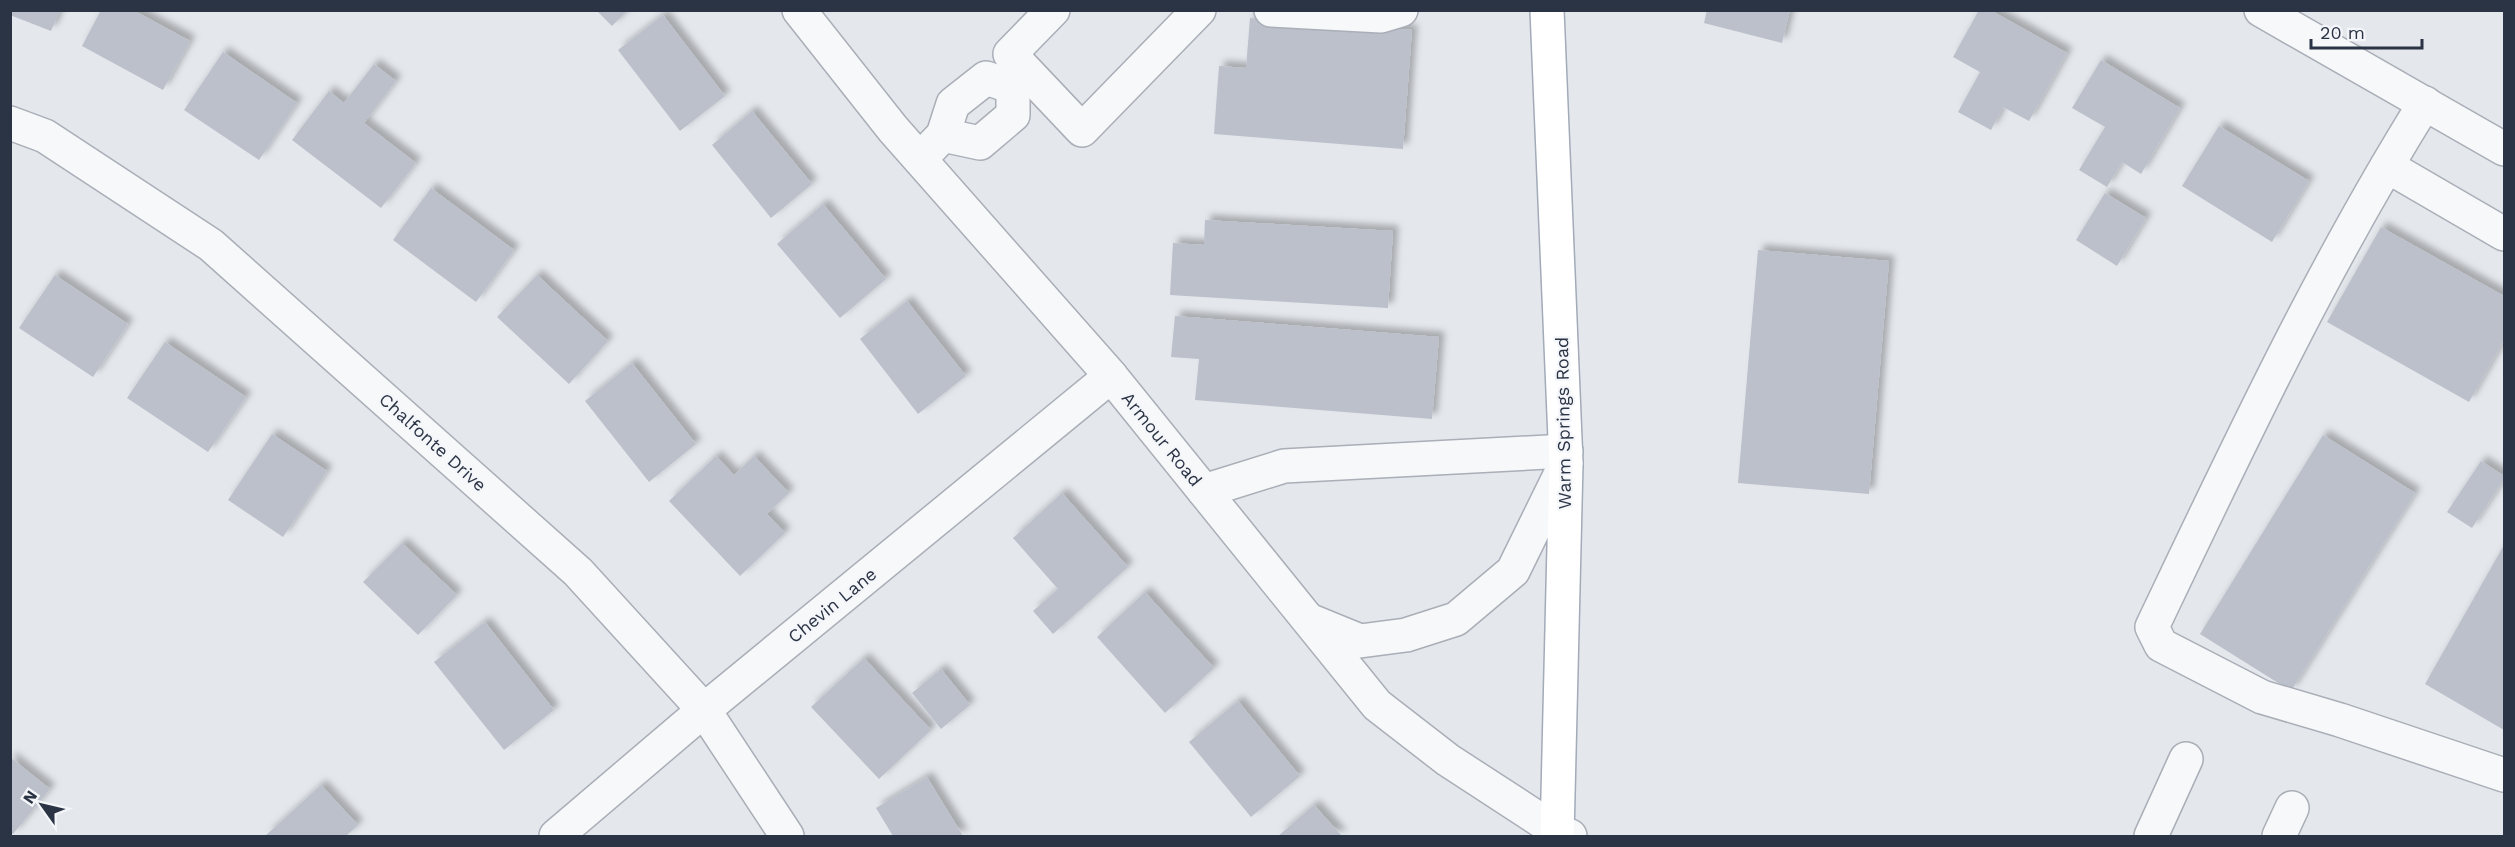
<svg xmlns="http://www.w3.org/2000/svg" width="2515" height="847" font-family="'Work Sans',sans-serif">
	<defs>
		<filter id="shadow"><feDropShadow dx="5.5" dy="-5.5" stdDeviation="3" flood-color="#0004"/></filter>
	</defs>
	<rect width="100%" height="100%" fill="#e4e7ec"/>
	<!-- building -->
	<g fill="#bbc0ca" filter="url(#shadow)">
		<path d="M10,10H60L51,31L10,15Z"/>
		<path d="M101,10H133L190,41L163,90L82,46Z"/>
		<path d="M596,10H628L612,26Z"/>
		<path d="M1707,10H1790L1782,43L1704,23Z"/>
		<path d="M1979,10H1990L2067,53L2029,121L2003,107L1991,130L1958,112L1980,72L1953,57Z"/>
		<path d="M663,15L725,96L680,131L618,50Z"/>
		<path d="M1250,18L1412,30L1403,149L1214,134L1219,66L1246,68Z"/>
		<path d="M223,52L297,103L259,160L184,110Z"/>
		<path d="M2101,60L2180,108L2141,174L2122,162L2107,187L2079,170L2105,127L2072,108Z"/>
		<path d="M374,64L396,81L364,123L416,163L381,208L292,140L329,91L344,103Z"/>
		<path d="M752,111L812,184L771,218L712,145Z"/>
		<path d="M2219,126L2309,181L2272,242L2182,186Z"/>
		<path d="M431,188L514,250L476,302L393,240Z"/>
		<path d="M2105,193L2146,218L2117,266L2076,240Z"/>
		<path d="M823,204L886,279L840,318L777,244Z"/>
		<path d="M1205,220L1393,231L1388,308L1170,295L1173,243L1204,245Z"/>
		<path d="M2381,227L2504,296V340L2469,402L2327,322Z"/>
		<path d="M1758,250L1889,261L1869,494L1738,483Z"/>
		<path d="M55,275L128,324L93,377L19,328Z"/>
		<path d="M537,275L608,341L569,384L497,317Z"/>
		<path d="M907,301L966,376L918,414L860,339Z"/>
		<path d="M1175,316L1439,337L1432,419L1195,400L1199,359L1171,357Z"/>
		<path d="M165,342L246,397L208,452L127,398Z"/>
		<path d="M632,363L696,444L649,482L585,401Z"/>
		<path d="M272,434L327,471L283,537L228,500Z"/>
		<path d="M2323,435L2415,493L2291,691L2200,634Z"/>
		<path d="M716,456L734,475L754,456L789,493L767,514L785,533L740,576L669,501Z"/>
		<path d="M2481,461L2504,476V479L2472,528L2447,512Z"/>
		<path d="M1062,493L1128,567L1053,634L1033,611L1058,589L1013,538Z"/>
		<path d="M402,543L457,595L418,635L363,582Z"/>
		<path d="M2504,545V730L2425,684Z"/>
		<path d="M1145,592L1214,668L1165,713L1097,637Z"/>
		<path d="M485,622L554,710L504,750L434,662Z"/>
		<path d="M864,658L931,730L879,779L811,707Z"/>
		<path d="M941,669L970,705L941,729L912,693Z"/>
		<path d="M1238,701L1300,776L1251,817L1189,742Z"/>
		<path d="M10,757L50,789L13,834L10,832Z"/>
		<path d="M927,777L963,836H893L876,808Z"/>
		<path d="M321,785L358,825L346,836H265Z"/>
		<path d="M1314,805L1342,836H1278Z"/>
	</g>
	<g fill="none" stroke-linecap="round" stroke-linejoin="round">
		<defs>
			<g id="minor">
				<path d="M799,10L893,129L1111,376L1377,705L1448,760L1557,831L1570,836"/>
				<path d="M1053,10L1010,54L1082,130L1199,10"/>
				<path d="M1271,10L1381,16L1401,10"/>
				<path d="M2261,10L2504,149"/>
				<path d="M2425,103C2320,271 2237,449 2152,627L2161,645L2262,697L2340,720L2504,775"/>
				<path d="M10,123L45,136L211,245L578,572L704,710L787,836"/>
				<path d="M920,159L943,135L953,104L986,78L1013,87V115L980,143L943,135"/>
				<path d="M2387,166L2504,234"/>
				<path d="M1204,491L1284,466L1566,451"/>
				<path d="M1311,621L1360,641L1406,635L1456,619L1513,571L1566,463"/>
				<path d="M556,836L704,710L1111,376"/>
				<path d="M2151,836L2186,759"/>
				<path d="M2279,836L2292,808"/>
			</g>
			<path id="major" d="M1547,10L1566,463L1557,836"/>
		</defs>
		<!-- minor casing -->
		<use href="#minor" stroke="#a9aeb7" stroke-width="36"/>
		<!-- major casing -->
		<use href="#major" stroke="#a3abb8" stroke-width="36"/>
		<!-- minor -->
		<use href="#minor" stroke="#f7f8fa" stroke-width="33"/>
		<!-- major -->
		<use href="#major" stroke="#fff" stroke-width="33"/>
	</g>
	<g text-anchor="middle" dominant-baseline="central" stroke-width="4.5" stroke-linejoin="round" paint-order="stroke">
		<!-- street labels -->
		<g font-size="18" fill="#2b3445" stroke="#f4f6f9">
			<text transform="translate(1563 423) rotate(-91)">Warm Springs Road</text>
			<text transform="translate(1162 439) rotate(51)">Armour Road</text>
			<text transform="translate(433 442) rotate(42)">Chalfonte Drive</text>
			<text transform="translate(832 605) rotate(-39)">Chevin Lane</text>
		</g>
	</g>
	<!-- border -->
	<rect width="2515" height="847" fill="none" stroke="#2b3445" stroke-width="24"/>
	<!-- north arrow -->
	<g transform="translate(42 805) rotate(304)" stroke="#f4f6f9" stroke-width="4.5" paint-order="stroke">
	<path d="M0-4.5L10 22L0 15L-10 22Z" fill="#2b3445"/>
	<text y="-9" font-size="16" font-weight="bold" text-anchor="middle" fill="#2b3445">N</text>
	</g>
	<!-- scale -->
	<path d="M2311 39v9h111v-9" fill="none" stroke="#2b3445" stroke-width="3"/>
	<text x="2320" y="39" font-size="18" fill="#2b3445" stroke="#f4f6f9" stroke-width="4.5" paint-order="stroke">20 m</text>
</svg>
